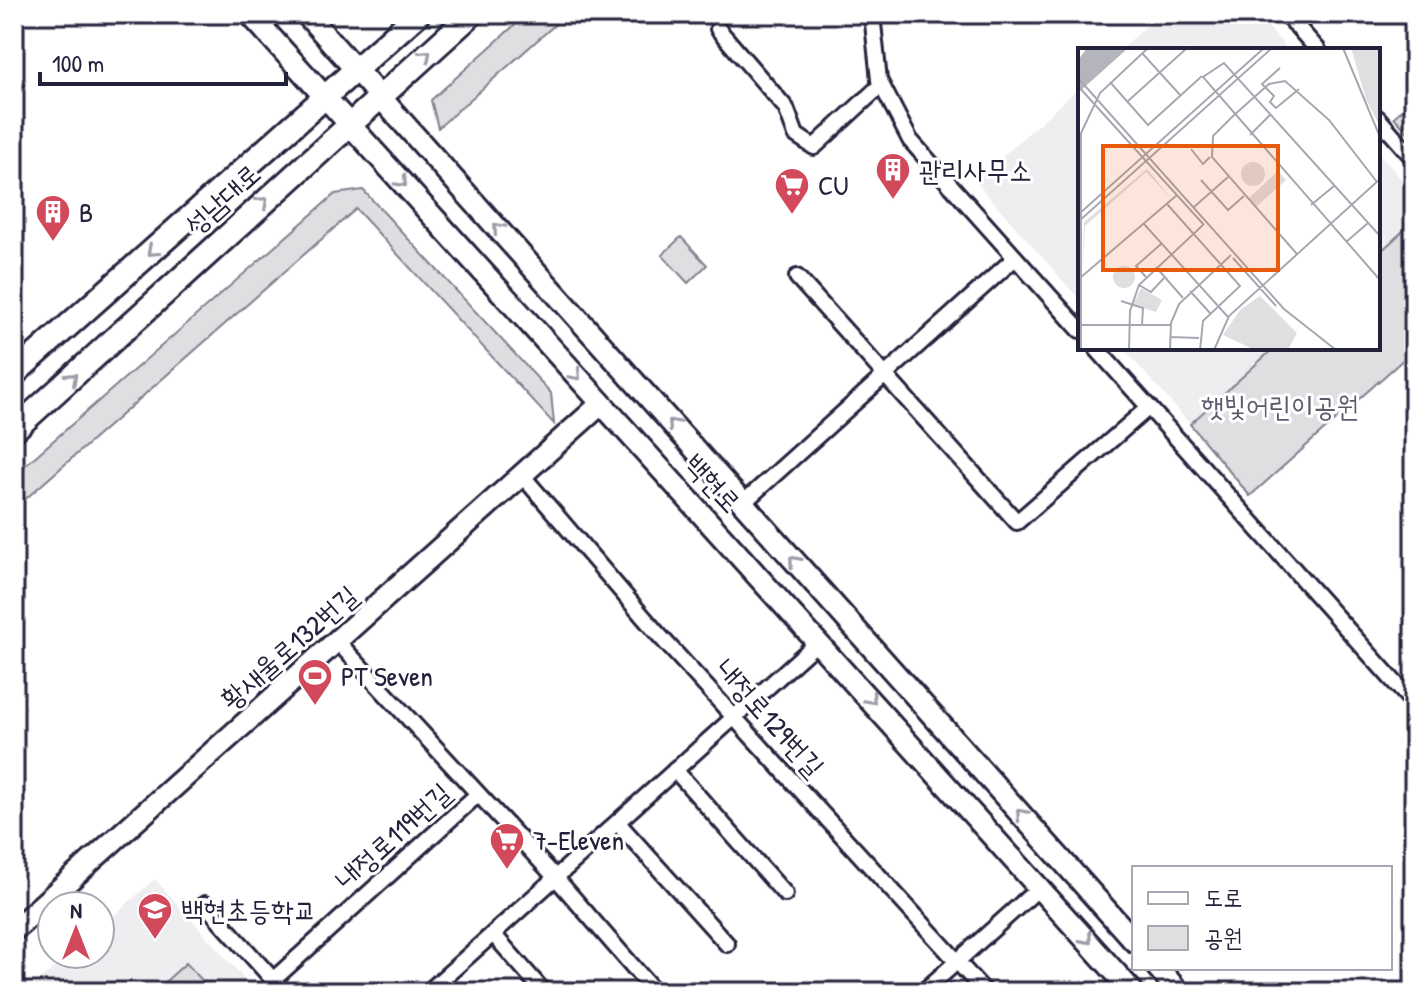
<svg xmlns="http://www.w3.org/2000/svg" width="1428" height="1006" font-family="'Patrick Hand','Poor Story',sans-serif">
	<rect width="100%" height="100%" fill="#fff"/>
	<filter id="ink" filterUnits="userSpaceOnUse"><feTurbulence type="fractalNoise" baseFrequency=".0125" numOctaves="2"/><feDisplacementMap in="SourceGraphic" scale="16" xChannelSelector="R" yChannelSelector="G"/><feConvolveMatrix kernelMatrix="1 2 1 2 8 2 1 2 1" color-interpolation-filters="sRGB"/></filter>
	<g filter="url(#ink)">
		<!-- built -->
		<g fill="#eeeef1">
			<path d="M1160,14H1257L1288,50H1120Z"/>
			<path d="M1080,87V300L975,181Z"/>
			<path d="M1378,152L1414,194V221L1378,254Z"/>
			<path d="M1123,348H1274L1190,424Z"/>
			<path d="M155,879L256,992H26L70,954H100V928Z"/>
		</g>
		<!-- green -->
		<g fill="#dfdfe2" stroke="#80808e" stroke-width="2">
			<path d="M527,14H567L438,128L431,100Z"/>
			<path d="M1414,99V139L1394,117Z"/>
			<path d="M363,190L551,393L554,424L356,209L14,509V475L335,194Z"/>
			<path d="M1414,221V350L1250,496L1190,424L1274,348H1378V254Z"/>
			<path d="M681,237L707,265L688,283L662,255Z"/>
			<path d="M186,963L213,992H154Z"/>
		</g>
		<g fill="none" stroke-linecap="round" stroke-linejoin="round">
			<defs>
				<g id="street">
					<path d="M872,14L879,80L910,140L1080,330"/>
					<path d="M1286,14L1318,50"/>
					<path d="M718,29L786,108L796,135L814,147L881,85"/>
					<path d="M1378,118L1414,159"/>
					<path d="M797,277L1017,522L1149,407"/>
					<path d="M1096,348L1414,704"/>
					<path d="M521,474L658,634L985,992"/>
					<path d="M744,502L1015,258"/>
					<path d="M336,640L556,878L655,992"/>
					<path d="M675,770L785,894"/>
					<path d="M618,823L727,944"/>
					<path d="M205,904L284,992"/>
					<path d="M494,935L544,992"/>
					<path d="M273,980L477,795"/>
					<path d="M428,992L819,641"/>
					<path d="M923,992L1041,886"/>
				</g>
				<g id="secondary">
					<path d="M250,14L1133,992"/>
					<path d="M306,14L1134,941"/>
					<path d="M14,930L601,404"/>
					<path d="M1158,968L1179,992"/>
				</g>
				<g id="primary">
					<path d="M14,374L418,14"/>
					<path d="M14,430L472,14"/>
				</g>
			</defs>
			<!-- street casing -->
			<use href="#street" stroke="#22223b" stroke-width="20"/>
			<!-- secondary casing -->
			<use href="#secondary" stroke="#22223b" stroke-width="26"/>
			<!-- primary casing -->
			<use href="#primary" stroke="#22223b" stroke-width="28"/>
			<!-- street -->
			<use href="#street" stroke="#fff" stroke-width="14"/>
			<!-- secondary -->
			<use href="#secondary" stroke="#fff" stroke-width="20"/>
			<!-- primary -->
			<use href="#primary" stroke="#fff" stroke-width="22"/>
		</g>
		<!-- one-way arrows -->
		<defs><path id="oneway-chevron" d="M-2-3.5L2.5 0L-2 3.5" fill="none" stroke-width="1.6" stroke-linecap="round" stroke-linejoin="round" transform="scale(2)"/></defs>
		<g stroke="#9c9ca7">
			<use href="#oneway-chevron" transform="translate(426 55) rotate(-41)"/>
			<use href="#oneway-chevron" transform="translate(402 182) rotate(47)"/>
			<use href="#oneway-chevron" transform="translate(263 202) rotate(-42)"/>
			<use href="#oneway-chevron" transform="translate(498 228) rotate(-132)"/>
			<use href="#oneway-chevron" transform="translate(152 251) rotate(138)"/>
			<use href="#oneway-chevron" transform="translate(576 375) rotate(48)"/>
			<use href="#oneway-chevron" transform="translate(72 378) rotate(-42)"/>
			<use href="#oneway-chevron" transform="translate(673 424) rotate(-132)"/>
			<use href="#oneway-chevron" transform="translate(794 561) rotate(-131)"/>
			<use href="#oneway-chevron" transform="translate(871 699) rotate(48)"/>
			<use href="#oneway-chevron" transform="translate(1021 814) rotate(-132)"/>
			<use href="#oneway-chevron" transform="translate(1087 939) rotate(49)"/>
		</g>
	</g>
	<!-- icons -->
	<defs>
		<symbol id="building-pin" viewBox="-11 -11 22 30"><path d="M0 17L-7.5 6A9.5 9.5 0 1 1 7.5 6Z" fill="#d1495b" stroke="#fff"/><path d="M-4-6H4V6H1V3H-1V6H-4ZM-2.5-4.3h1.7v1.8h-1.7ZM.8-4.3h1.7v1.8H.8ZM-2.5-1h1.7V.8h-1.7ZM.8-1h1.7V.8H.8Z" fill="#fff"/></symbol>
		<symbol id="supermarket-pin" viewBox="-11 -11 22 30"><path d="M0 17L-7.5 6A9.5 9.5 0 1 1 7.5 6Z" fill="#d1495b" stroke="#fff"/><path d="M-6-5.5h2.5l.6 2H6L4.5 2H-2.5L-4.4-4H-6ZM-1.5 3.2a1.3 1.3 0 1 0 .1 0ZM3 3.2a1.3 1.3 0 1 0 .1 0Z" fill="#fff"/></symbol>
		<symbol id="stadium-pin" viewBox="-11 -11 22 30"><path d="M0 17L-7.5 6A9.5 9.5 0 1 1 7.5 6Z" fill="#d1495b" stroke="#fff"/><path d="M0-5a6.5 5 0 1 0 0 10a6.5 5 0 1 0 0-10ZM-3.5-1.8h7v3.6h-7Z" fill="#fff"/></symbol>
		<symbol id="school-pin" viewBox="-11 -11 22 30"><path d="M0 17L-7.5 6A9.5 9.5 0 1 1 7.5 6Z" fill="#d1495b" stroke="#fff"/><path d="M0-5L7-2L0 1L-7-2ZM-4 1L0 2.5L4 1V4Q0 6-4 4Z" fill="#fff"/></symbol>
	</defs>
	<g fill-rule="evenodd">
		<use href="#building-pin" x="873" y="150" width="40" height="54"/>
		<use href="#supermarket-pin" x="772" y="165" width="40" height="54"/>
		<use href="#building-pin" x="33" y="192" width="40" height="54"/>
		<use href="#stadium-pin" x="295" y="656" width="40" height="54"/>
		<use href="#supermarket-pin" x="487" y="820" width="40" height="54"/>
		<use href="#school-pin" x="135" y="890" width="40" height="54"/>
	</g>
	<g text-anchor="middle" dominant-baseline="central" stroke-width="6" stroke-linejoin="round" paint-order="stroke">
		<!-- poi labels -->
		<g font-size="28" fill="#22223b" stroke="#fff" text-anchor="start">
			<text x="919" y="170">관리사무소</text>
			<text x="818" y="185">CU</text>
			<text x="79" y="212">B</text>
			<text x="341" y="676">PT Seven</text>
			<text x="533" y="840">7-Eleven</text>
			<text x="181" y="910">백현초등학교</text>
		</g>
		<!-- street labels -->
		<g font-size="28" fill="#22223b" stroke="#fff">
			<text transform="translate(222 199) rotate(-42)">성남대로</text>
			<text transform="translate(713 483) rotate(47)">백현로</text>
			<text transform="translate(289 647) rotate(-41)">황새울로132번길</text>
			<text transform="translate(770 718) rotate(48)">내정로129번길</text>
			<text transform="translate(393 836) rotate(-42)">내정로119번길</text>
		</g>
		<!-- park labels -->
		<g font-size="28" fill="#5b5b6d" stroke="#fff">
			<text x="1280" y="406">햇빛어린이공원</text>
		</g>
	</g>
	<!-- overview -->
	<g transform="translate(1078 48)">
		<rect width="302" height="302" fill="#fff"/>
		<path d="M273,0H302V79L288,51ZM163 126a12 12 0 1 1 24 0a12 12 0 1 1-24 0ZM69,121L93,150L68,124L7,178L5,224L6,174ZM200,123L208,132L178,159L171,150ZM35 229a11 11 0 1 1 22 0a11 11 0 1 1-22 0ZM63,240L84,252L78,264L55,257ZM182,248L219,285L210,302H177L145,287L162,262Z" fill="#dfdfe2"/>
		<path d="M9,0H50L0,45V12Z" fill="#b4b4bc"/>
		<path fill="none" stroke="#a7a7b1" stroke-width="2" d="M265,0L302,89M64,5L103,48M202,20L184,36L196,48L192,54L198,60L221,41M0,30L206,261L258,302M32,34L70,77L124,28M0,38L126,177M50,53L109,0M172,87L192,67M113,101L125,116L132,109M123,132L150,162L166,148M89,156L162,238L125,273L122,302M233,157L256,138M116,159L150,129M1,166L186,0M0,174L194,0M66,176L150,269M302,188L146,15L125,29L302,232M268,194L290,175M219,206L134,109L135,88L155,68L191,36L207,33L251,72L299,134M155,210L198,258M78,219L105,250M68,229L58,218L83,196M2,230L99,147M61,237L73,244L86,230M112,243L132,265M43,253L65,260L64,277M3,277H92M92,289L121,290M3,302V85L22,45L70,0M51,302L52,263L61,237L125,177M92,302L93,275L101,256L153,207M136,302L151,268L302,131"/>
		<path fill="#e8590c" fill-opacity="0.15" stroke="#e8590c" stroke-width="4" d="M25,98H200V222H25Z"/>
		<rect width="302" height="302" fill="none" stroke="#22223b" stroke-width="4"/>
	</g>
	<!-- margin -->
	<rect width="1428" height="1006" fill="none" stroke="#fff" stroke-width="48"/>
	<rect x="24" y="24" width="1380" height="958" fill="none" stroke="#22223b" stroke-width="3" filter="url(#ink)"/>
	<!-- legend -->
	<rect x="1132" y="866" width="260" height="104" fill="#ffffff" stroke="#a7a7b1" stroke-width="2"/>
	<rect x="1148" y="892" width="40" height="12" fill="#ffffff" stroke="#a7a7b1" stroke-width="2"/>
	<text x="1204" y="906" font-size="24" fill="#22223b">도로</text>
	<rect x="1148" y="926" width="40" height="24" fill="#dfdfe2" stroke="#a7a7b1" stroke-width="2"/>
	<text x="1204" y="946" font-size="24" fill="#22223b">공원</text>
	<!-- north arrow -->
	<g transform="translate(76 930)"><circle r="38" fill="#ffffff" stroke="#a7a7b1" stroke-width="2"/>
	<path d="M0-6L14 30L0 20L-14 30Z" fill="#d1495b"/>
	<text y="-12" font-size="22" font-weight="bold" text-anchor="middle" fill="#22223b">N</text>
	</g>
	<!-- scale -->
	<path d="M40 72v12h246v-12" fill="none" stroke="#22223b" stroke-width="4"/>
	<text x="52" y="72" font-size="24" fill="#22223b" stroke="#ffffff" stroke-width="6" paint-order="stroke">100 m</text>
</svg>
